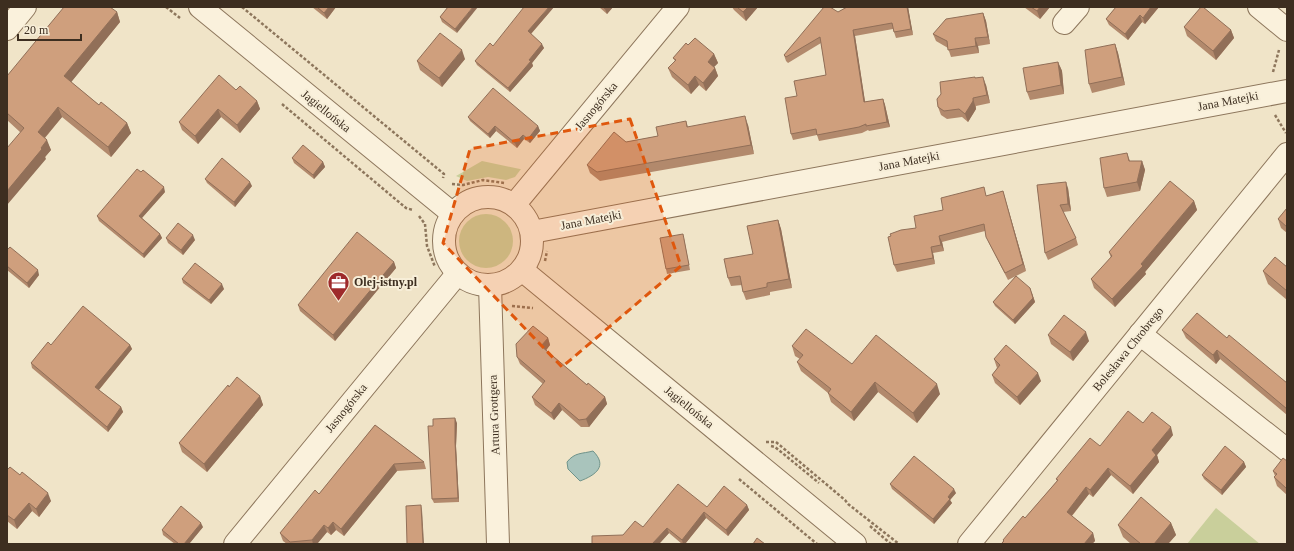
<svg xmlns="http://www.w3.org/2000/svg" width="1294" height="551" font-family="Georgia,serif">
	<rect width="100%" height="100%" fill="#f0e4c8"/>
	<!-- green -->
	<g fill="#c9cf9b">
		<path d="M482,161L520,169H521L515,177L506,180L488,177L467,181L456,176Z"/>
		<circle cx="486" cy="241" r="27"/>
		<path d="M1216,508L1260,544H1187Z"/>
	</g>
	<!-- water -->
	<path fill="#a9c4bc" stroke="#6f938a" d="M593,451C608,466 596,475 580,481L568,469L567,462C575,452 582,454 593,451Z"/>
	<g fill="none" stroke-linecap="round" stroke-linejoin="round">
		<defs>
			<g id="minor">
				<path d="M200,7L453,214"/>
				<path d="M1259,7L1287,30"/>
				<path d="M1064,23L1078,7"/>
				<path d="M7,29L25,7"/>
				<circle cx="488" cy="241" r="44"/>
				<path d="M514,205L678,7"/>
				<path d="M532,232L1287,91"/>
				<path d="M522,270L855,544"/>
				<path d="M490,285L498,544"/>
				<path d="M1140,334L1287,450"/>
				<path d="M235,544L458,273"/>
				<path d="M969,544L1287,154"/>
			</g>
		</defs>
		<!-- minor casing -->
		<use href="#minor" stroke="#8d765c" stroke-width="24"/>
		<!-- path -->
		<g stroke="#8d765c" stroke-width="2.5" stroke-dasharray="3 2" stroke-linecap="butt">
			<path d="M166,7L180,18"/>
			<path d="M242,7L444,174L443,178"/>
			<path d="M1273,72L1279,50"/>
			<path d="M282,104L406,208L413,210"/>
			<path d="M1275,115L1286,133"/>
			<path d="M452,184L463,185L483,180L504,183"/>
			<path d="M419,216L425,224L427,246L435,267"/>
			<path d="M545,261L547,251"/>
			<path d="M512,306L533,308"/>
			<path d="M766,442H776L845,500L848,504L899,544"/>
			<path d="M771,446L775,447L819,483"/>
			<path d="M739,479L817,544"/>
			<path d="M870,526L891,544"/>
		</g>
		<!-- minor -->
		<use href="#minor" stroke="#faf1dc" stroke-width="22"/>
	</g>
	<!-- wall -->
	<g fill="#b2896c">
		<path d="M312,7H336L327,19Z"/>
		<path d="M448,7L457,33L442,22L440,17Z"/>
		<path d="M554,7L531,34L544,48L532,63L533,66L510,92L477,65L475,61L493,46Z"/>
		<path d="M599,7H613L607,14Z"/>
		<path d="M732,7H758L746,21L734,10Z"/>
		<path d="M847,7H908L913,35L896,38L893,29L855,36L865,102L883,99L885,105L890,127L869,131L868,130L862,133L819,141L817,135L793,140L791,134L797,96L826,75L821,43L788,63L786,61L784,55L838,12Z"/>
		<path d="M1024,7H1050L1040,19Z"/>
		<path d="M1116,7H1159L1145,24L1142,22L1128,40L1109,25L1106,19Z"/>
		<path d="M117,12L120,22L71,82L99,105L127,123L131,133L111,157L62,117L45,138L51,150L45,157L46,159L20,132L7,120V76Z"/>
		<path d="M983,13L986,21L990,44L978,46L979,53L951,57L948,48L936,41L933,34Z"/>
		<path d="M1184,27L1231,30L1234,38L1216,60L1187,36Z"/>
		<path d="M1115,44L1118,53L1125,85L1092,93L1089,84Z"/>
		<path d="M688,45L714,54L718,63L714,67L715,68L718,76L706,91L699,85L691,94L672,77L668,68L675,61L673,58Z"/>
		<path d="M465,59L442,87L420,70L417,61Z"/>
		<path d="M1058,62L1062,71L1064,94L1030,100L1027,92Z"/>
		<path d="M975,78L986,85L990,103L976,106V109L968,122L962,117L947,119L941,115L938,107Z"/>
		<path d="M236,90L257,101L260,109L240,133L221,117L198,144L182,130L179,122Z"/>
		<path d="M468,117L538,126L540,131L530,143L524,139L517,148L496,131L490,138L470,121Z"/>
		<path d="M686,121L688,127L748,125L754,154L600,181L590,173L587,165L626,142L658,136Z"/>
		<path d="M1127,153L1130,161H1142L1145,170L1140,191L1107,197L1104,188Z"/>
		<path d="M292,158L323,162L325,167L314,179L294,163Z"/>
		<path d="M205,179L252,186L235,207L207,183Z"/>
		<path d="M1037,185L1068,188L1071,211L1063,212L1076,238L1078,245L1048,260L1045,253Z"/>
		<path d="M1003,191L1026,271L1016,276L1032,293L1035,302L1015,324L995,306L993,302L1016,276L1008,280L989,243L985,231L942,242L944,251L933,253L935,264L897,272L894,265L891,236L916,228L943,210L987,196Z"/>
		<path d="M165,192L142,218L160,234L162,238L144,258L99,221L97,216Z"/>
		<path d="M1194,201L1197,210L1145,272L1146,274L1115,307L1094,288L1091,279L1111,258L1109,252Z"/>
		<path d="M1287,208V233L1281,228L1278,219Z"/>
		<path d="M778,220L781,229L792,288L770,292V295L746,300L743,292L742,285L731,286L728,278L753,254Z"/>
		<path d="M166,238L195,240L183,255L168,243Z"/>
		<path d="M684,238L690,270L667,274L666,269Z"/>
		<path d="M7,250L39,275L29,288L7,270Z"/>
		<path d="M394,262L396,268L335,341L300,311L298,305Z"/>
		<path d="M1287,267V300L1268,284L1263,271Z"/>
		<path d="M182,279L224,289L211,304L183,283Z"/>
		<path d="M1182,330L1227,338L1287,383V415L1220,359L1216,364L1186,338Z"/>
		<path d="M1048,335L1089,341L1073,361L1051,344Z"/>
		<path d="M548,338L550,345L546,350L587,385L605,397L607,404L589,427H581L562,410L554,420L535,405L532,397L543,384L520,364L517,357Z"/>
		<path d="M51,345H130L132,349L99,390L121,407L123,412L108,432L32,368L31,363Z"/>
		<path d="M792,346L852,364L940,394L917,423L878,392L854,421L831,402L828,393L801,371L797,362L800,359L795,356Z"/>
		<path d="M994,359L1041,381L1020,405L995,383L992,375L997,368Z"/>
		<path d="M229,387L260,396L263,405L207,472L182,452L179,443Z"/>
		<path d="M457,423L456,446L459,502L434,503L432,499L433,426Z"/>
		<path d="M1143,423L1173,435L1157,455L1159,462L1133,494L1111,475L1093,497L1089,494L1072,516L1093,533L1095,541L1092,544H1001L1003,541V540L1025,518L1057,481L1056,479L1100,446Z"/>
		<path d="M375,425L424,462L426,469L397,471L344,536L336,530L331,535L327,532L317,544H287L283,541L280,533L319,494Z"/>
		<path d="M1287,461V495L1277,486L1274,477L1275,476L1273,471Z"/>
		<path d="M1244,462L1246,467L1222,495L1204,479L1202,475Z"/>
		<path d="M7,470L51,501L39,517L32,511L17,529L7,521Z"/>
		<path d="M890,484L956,493L950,500L952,503L934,524L892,489Z"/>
		<path d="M747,505L749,510L728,536L706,518L685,544H682L669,533L659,544H592L623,535L707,507Z"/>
		<path d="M1171,523L1176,535L1168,544H1131L1123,537L1118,525Z"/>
		<path d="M203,527L189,544H175L163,535L162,530Z"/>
	</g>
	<!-- shaded-wall -->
	<g fill="#916f58">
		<path d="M329,7H336L327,19L324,13Z"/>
		<path d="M473,7H478L457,33L455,29Z"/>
		<path d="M549,7H554L529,36L528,31Z"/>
		<path d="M607,7H613L607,14L605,9Z"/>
		<path d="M748,7H758L746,21L743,12Z"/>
		<path d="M907,7H908L913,35L911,29Z"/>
		<path d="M1040,7H1050L1040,19L1037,11Z"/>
		<path d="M1151,7H1159L1145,24L1143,18Z"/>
		<path d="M117,12L120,22L68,86L64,76Z"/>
		<path d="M983,13L986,21L990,44L988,37Z"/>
		<path d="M1140,15L1142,22L1128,40L1125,34Z"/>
		<path d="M853,30L855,36L866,108L864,102Z"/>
		<path d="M1231,30L1234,38L1216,60L1213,51Z"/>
		<path d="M975,38L978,46L979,53L976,46Z"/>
		<path d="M542,44L544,48L532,63L533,66L510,92L508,88L529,60Z"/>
		<path d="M1115,44L1118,53L1125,85L1122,77Z"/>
		<path d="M462,50L465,59L442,87L439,78Z"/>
		<path d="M714,54L718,63L711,70L708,62Z"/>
		<path d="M1058,62L1062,71L1064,94L1061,85Z"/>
		<path d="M715,68L718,76L706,91L703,83Z"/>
		<path d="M695,76L699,85L691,94L688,85Z"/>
		<path d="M983,77L986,85L990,103L987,95Z"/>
		<path d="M973,98L976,109L968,122L965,114Z"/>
		<path d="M883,99L885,105L890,127L887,122Z"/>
		<path d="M257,101L260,109L240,133L237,125Z"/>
		<path d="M58,107L62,117L41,142L38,132Z"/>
		<path d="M218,109L221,117L198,144L195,136Z"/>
		<path d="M745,116L748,125L754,154L751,145Z"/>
		<path d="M127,123L131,133L111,157L108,147Z"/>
		<path d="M495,126L496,131L490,138L488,134Z"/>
		<path d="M538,126L540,131L530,143L528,139Z"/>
		<path d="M523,135L524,139L517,148L515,143Z"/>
		<path d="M47,140L51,150L45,157L46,159L7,205V191Z"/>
		<path d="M1142,161L1145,170L1140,191L1137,182Z"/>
		<path d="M323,162L325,167L314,179L313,175Z"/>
		<path d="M250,182L252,186L235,207L234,202Z"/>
		<path d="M1066,182L1068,188L1071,211L1068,204Z"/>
		<path d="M164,187L165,192L140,220L139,216Z"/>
		<path d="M1003,191L1005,198L1026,271L1023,264Z"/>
		<path d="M1194,201L1197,210L1145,272L1146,274L1115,307L1112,299Z"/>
		<path d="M778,220L781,229L792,288L789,279Z"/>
		<path d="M160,234L162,238L144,258L143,254Z"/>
		<path d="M193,235L195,240L183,255L181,250Z"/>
		<path d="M939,236L942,242L944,251L941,245Z"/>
		<path d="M931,247L933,253L935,264L933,258Z"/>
		<path d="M394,262L396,268L335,341L333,335Z"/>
		<path d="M38,270L39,275L29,288L27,283Z"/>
		<path d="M222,284L224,289L211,304L209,300Z"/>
		<path d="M1030,288L1035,302L1015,324L1013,320Z"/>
		<path d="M1086,332L1089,341L1073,361L1070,352Z"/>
		<path d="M548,338L550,345L544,353L541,346Z"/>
		<path d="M130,345L132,349L97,392L95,387Z"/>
		<path d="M1217,350L1220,359L1216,364L1213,355Z"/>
		<path d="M1038,373L1041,381L1020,405L1017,397Z"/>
		<path d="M875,382L878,392L854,421L851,412Z"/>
		<path d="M937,384L940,394L917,423L913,413Z"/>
		<path d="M260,396L263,405L207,472L204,464Z"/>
		<path d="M605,397L607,404L589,427L586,419Z"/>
		<path d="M559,403L562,410L554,420L551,413Z"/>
		<path d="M121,407L123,412L108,432L107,427Z"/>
		<path d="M455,418L457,423L456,446L459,502L458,498L455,442Z"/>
		<path d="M1171,427L1173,435L1157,455L1159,462L1133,494L1130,486L1152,450Z"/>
		<path d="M1244,462L1246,467L1222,495L1221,490Z"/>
		<path d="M394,464L397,471L344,536L341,529Z"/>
		<path d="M1108,468L1111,475L1093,497L1090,490Z"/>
		<path d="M1086,487L1089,494L1069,519L1067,512Z"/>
		<path d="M954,489L956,493L950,500L952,503L934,524L933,519L948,497Z"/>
		<path d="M48,493L51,501L39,517L36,509Z"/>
		<path d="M29,503L32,511L17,529L14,520Z"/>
		<path d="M421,505L422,510L424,544H423Z"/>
		<path d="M747,505L749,510L728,536L726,530Z"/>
		<path d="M704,512L706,518L685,544H683L682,540Z"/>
		<path d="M333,522L336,530L331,535L328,528Z"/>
		<path d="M201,523L203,527L189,544H184Z"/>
		<path d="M1171,523L1176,535L1168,544H1154Z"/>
		<path d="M324,525L327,532L317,544H313L312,540Z"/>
		<path d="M667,528L669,533L659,544H652Z"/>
		<path d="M1093,533L1095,541L1092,544H1084Z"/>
	</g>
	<!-- building -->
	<g fill="#cf9f7d" stroke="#916f58">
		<path d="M64,7H110L117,12L64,76L99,105L101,102L127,123L108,147L58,107L38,132L47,140L41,148L42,149L7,191V148L24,128L7,113V76Z"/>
		<path d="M317,7H329L324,13Z"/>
		<path d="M448,7H473L455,29L440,17Z"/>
		<path d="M524,7H549L528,31L542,44L529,60L531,61L508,88L475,61L490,43L493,46Z"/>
		<path d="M603,7H607L605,9Z"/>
		<path d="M737,7H748L743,12Z"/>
		<path d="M824,7H830L838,12L847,7H907L911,29L894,32L892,23L853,30L864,102L883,99L887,122L866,126V124L859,127L817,135L816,129L791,134L785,98L797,96L794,81L826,75L820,37L786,57L784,55Z"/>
		<path d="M1031,7H1040L1037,11Z"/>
		<path d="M1116,7H1151L1143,18L1140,15L1125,34L1106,19Z"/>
		<path d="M1201,7H1203L1231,30L1213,51L1184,27Z"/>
		<path d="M983,13L988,37L975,38L976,46L948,50L947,41L933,34L946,19Z"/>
		<path d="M440,33L462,50L439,78L417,61Z"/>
		<path d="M695,38L714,54L708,62L715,68L703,83L695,76L688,85L668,68L676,60L673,58L686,43L688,45Z"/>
		<path d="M1115,44L1122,77L1089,84L1085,50Z"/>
		<path d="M1058,62L1061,85L1027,92L1023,68Z"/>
		<path d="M219,75L236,90L240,86L257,101L237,125L218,109L195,136L179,122Z"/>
		<path d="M975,77V78L983,77L987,95L973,98V101L965,114L959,109L944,111L938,107L937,99L941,94L940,82Z"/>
		<path d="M493,88L538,126L528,139L523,135L515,143L495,126L488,134L468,117Z"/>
		<path d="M745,116L751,145L597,172L587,165L614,132L626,142L658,136L656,127L686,121L687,127Z"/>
		<path d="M303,145L323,162L313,175L292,158Z"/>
		<path d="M1127,153L1129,161H1142L1137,182L1104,188L1100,158Z"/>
		<path d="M222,158L250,182L234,202L205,179Z"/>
		<path d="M137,169L141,172L143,170L164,187L139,216L160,234L143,254L97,216Z"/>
		<path d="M1170,181L1194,201L1141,264L1143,266L1112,299L1091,279L1112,256L1109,252Z"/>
		<path d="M1066,182L1068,204L1060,205L1076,238L1045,253L1037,185Z"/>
		<path d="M984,187L986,196L1003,191L1023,264L1005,273L986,237L984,224L939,236L941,245L931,247L933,258L894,265L888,237L891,236L890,234L901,230L916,228L914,216L943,210L941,198Z"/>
		<path d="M1287,208V227L1278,219Z"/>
		<path d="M778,220L789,279L767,283V287L743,292L740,276L728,278L724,259L753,254L747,226Z"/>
		<path d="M178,223L193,235L181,250L166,238Z"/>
		<path d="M357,232L394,262L333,335L298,305Z"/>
		<path d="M683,234L689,265L666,269L660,238Z"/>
		<path d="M10,247L38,270L27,283L7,266V250Z"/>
		<path d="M1275,257L1287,267V291L1263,271Z"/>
		<path d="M195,263L222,284L209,300L182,279Z"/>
		<path d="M1016,276L1030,288L1033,298L1013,320L993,302Z"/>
		<path d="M83,306L130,345L95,387L121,407L107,427L31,363L48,342L51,345Z"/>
		<path d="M1197,313L1227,338L1229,335L1287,383V409L1217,350L1213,355L1182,330Z"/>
		<path d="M1064,315L1086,332L1070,352L1048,335Z"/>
		<path d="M533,326L548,338L541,346L587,385L588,383L605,397L586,419L579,420L559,403L551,413L532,397L545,381L517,357L516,344Z"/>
		<path d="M806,329L852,364L876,335L937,384L913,413L875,382L851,412L828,393L831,389L797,362L803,355L792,346Z"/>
		<path d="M1006,345L1038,373L1017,397L992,375L1000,365L994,359Z"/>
		<path d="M237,377L260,396L204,464L179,443L228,385L229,387Z"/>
		<path d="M1128,411L1143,423L1152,412L1171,427L1152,450L1156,455L1130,486L1108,468L1090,490L1086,487L1067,512L1093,533L1084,544H1001L1004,541L1003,540L1023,516L1025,518L1058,480L1056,479L1090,438L1100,446Z"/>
		<path d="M455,418V442L458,498L432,499L428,426H433V419Z"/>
		<path d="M375,425L424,462L394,464L341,529L333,522L328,528L324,525L312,540L290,542L280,533L315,490L319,494Z"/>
		<path d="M1225,446L1244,462L1221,490L1202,475Z"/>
		<path d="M914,456L954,489L948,497L950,499L933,519L890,484Z"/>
		<path d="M1283,458L1287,461V489L1274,477L1277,474L1273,471Z"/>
		<path d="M10,467L20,475L22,472L48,493L36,509L29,503L14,520L7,515V470Z"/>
		<path d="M678,484L707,507L724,486L747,505L726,530L704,512L682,540L667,528L652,544H592V536L623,535L635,521L643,527Z"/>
		<path d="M1141,497L1171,523L1154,544H1141L1118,525Z"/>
		<path d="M421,505L423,544H407L406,506Z"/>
		<path d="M181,506L201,523L184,544H179L162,530Z"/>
		<path d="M757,538L765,544H753Z"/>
	</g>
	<!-- marked area -->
	<path fill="#df570d" fill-opacity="0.2" stroke="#df570d" stroke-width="3" stroke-dasharray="8 5" stroke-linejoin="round" d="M630,119L681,266L562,367L443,243L470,149Z"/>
	<!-- icons -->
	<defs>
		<symbol id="office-pin" viewBox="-11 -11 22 30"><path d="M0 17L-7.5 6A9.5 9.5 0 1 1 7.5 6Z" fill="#9e2a2b" stroke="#f7eed8"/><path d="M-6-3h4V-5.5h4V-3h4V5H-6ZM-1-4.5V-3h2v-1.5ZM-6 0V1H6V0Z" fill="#fff"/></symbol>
	</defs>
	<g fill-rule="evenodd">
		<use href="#office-pin" x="326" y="270" width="25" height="34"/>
	</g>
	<g text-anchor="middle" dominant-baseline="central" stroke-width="4" stroke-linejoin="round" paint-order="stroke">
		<!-- street labels -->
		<g font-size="12" fill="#3d2e20" stroke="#f7eed8">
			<text transform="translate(1228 101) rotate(-11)">Jana Matejki</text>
			<text transform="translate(596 106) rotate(-50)">Jasnogórska</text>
			<text transform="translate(326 111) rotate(39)">Jagiellońska</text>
			<text transform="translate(909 161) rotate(-11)">Jana Matejki</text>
			<text transform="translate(591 220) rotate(-11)">Jana Matejki</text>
			<text transform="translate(1128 349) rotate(-51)">Bolesława Chrobrego</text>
			<text transform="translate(689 407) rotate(39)">Jagiellońska</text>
			<text transform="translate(346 408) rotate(-51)">Jasnogórska</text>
			<text transform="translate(494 415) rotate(-92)">Artura Grottgera</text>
		</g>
		<!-- poi labels -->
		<g font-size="12" font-weight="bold" fill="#3d2e20" stroke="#f7eed8" text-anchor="start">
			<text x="354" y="282">Olej-istny.pl</text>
		</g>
	</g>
	<!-- border -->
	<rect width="1294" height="551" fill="none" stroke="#3d2e20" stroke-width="16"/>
	<!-- scale -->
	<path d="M18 34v6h63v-6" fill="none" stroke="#3d2e20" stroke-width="2"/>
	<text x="24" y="34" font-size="12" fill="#3d2e20" stroke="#f7eed8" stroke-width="3" paint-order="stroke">20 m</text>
</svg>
